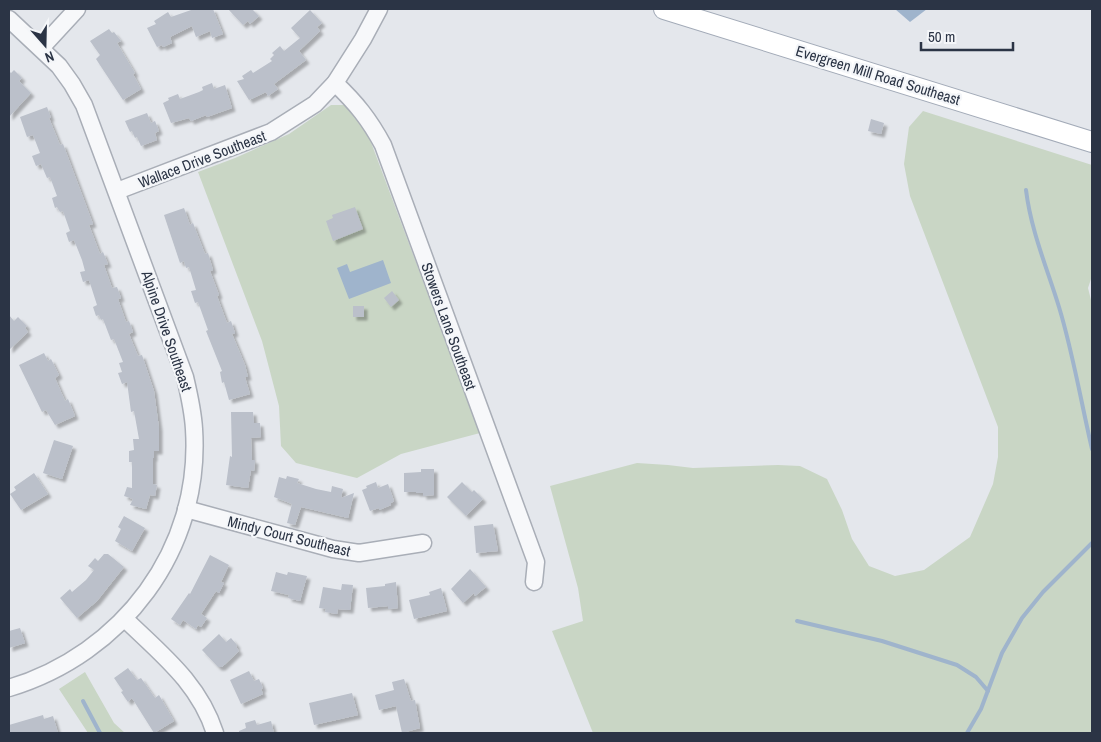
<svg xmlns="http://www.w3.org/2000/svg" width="1101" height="742" font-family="'Archivo Narrow',sans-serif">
	<defs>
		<filter id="shadow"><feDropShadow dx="3.5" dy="3.5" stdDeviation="1" flood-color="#0004"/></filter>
	</defs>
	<rect width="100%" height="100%" fill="#e4e7ec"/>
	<!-- green -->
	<g fill="#c9d6c5">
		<path d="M331,105H344L355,116L369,137L480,433L401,454L357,478L296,463L281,446L279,406L262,341L198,172L235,158L289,134Z"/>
		<path d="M923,111L1092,165V276L1088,288L1092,304V733H593L552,631L583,621L578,588L550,486L637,463L668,465L693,468L778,465L800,466L827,479L842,510L852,539L869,566L895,576L924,570L970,537L993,484L998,457V427L910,196L904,164L909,127Z"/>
		<path d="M85,672L114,723L125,733H88L59,689Z"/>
	</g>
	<!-- water -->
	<g fill="#9fb4cc">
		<path d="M895,9H927L910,22Z"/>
		<path d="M383,260L391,283L349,299L337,268L347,264L350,272Z"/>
	</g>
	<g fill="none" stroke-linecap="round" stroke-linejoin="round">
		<!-- stream -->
		<g stroke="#9fb4cc" stroke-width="4">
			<path d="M1026,190C1031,231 1047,268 1059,307C1073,353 1081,402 1092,449"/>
			<path d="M797,621L882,641L957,665L976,677L988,691"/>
			<path d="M83,701L100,733"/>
			<path d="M967,733L981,709L1002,653L1022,618L1043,592L1092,543"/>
		</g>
	</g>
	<!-- building -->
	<g fill="#bbc0ca" filter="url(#shadow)">
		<path d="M194,9H213L223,34L212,38L210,31L196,37L192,26L170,37L172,43L163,47L162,45L157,47L147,28L156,24L154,21L168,12L171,17Z"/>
		<path d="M228,9H252L259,16L250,24L248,21L243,25Z"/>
		<path d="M310,10L322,23L317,27L320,31L299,51L306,60L274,84L278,89L268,96L266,92L249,100L237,81L244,79L242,76L251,70L253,73L272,61L270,59L274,55L272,53L280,46L284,51L300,38L291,28Z"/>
		<path d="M109,29L112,33L114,32L121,41L117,43L135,73L133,74L141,89L123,100L96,59L100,55L90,41Z"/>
		<path d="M14,70L22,78L19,81L31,93L9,117V71L11,73Z"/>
		<path d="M212,83L214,89L225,85L232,108L207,117L206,115L191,121L189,118L171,123L163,103L169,100L168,98L178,94L180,99L199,92L203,90L202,87Z"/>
		<path d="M47,107L51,118H49L60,145L63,144L93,224L89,225L100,254L103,252L108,264L104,265L112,288L117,287L121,298L118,299L126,322L129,321L133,332L129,334L138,356L142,355L154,391L159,428V451H154V458H153V484L157,485L155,496L150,495L146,509L130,505L133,499L124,496L127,487L132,488V462H129V451L134,450L133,439H139L134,411L131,412L127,382L122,384L118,373L122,372L119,363L123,362L114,339L111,340L103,319L101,320L99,315L96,316L93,307L97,305L89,280L83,282L80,272L85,271L82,260L74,240L69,242L66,233L70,231L63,211L60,212L57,207L55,208L52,198L57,196L50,177L47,178L41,164L36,166L32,156L40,153L33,135L27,137L20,117Z"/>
		<path d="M147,113L151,123L155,121L159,131L155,133L157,140L141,146L137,137L135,138L132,131L130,132L125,121Z"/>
		<path d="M871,119L884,123L881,134L868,131Z"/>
		<path d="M355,207L363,229L333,241L326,221L333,218L332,215Z"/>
		<path d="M184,208L190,225L193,223L205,254L208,253L213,270L210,271L219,295L217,296L227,323L231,321L235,333L232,334L245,365L248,377H245L250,394L229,400L224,382L222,383L220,372L222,371L206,331L208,330L198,302L195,303L191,291L196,290L189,267L186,268L184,261L180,263L164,215Z"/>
		<path d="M392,291L399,300L391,307L384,298Z"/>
		<rect x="353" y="306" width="11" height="11"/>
		<path d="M9,315L14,321L18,317L27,326L25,328L28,332L9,350Z"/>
		<path d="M44,353L48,361L51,359L59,375L55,378L65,401L68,399L75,416L55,425L46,410L42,412L19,365Z"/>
		<path d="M231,412H253L254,423H260L261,437L251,438L252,460H255L254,471L251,470L248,488L226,485L230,456L232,457Z"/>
		<path d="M54,440L73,446L62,479L43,473Z"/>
		<path d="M421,469H434V495L423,496V493H416V492H404V473L421,472Z"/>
		<path d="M34,473L48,494L21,510L10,494L16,490L14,487Z"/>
		<path d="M287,476L299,479L297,483L316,489L331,492L332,486L343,489L341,498L354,493L348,518L301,507L295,525L287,523L292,504L274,497L279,477L286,479Z"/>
		<path d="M376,482L378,488L388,484L394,501L391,503V505L379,510V508L370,511L362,490L367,488L366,486Z"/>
		<path d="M462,482L472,492L474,490L483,499L466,516L447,497Z"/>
		<path d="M124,516L145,528L132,551L115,541L121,529L118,527Z"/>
		<path d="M493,524L498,551L476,553L474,526Z"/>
		<path d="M104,554H108L124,567L97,601L77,618L60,598L70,589L72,592L86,580L94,570L88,566L95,558L98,561Z"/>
		<path d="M210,555L229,565L221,582L224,583L219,593L216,591L201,614L207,618L201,627L198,625L196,629L183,620L180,625L171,619L189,593L190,594Z"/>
		<path d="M470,569L486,587L475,596L474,593L463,603L451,589Z"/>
		<path d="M276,572L287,575L288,572L307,576L300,601L288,598L289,595L271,591Z"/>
		<path d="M396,582L398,608L388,609V606L368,608L366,588L385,586V584Z"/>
		<path d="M342,584L353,585L350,610L338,609L337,614L325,612L326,609L319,608L323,587L341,590Z"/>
		<path d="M441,588L447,611L414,619L409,600L430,595L429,592Z"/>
		<path d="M20,628L25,643L9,648V631Z"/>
		<path d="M219,634L226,642L231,638L237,645L236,647L239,651L222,667H218L202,650Z"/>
		<path d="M128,668L137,680L141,678L155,698L159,695L174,721L154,733L132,698L128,702L121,692L123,691L114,678Z"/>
		<path d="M249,671L254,681L259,679L263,688L261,689L263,694L241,704L230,680Z"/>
		<path d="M404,679L411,701L415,700L420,728L402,733L396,706L379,710L375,695L394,690L392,682Z"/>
		<path d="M352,693L358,715L314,725L309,703Z"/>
		<path d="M43,715L44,719L53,716L58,733H9V725Z"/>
		<path d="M255,720L257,725L271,721L274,733H239V731L246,728L245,723Z"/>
	</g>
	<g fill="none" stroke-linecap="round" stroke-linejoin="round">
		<defs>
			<g id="minor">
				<path d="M9,19L59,66L72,84L84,105L185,377C189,394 193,411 194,429C202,550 122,654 9,688"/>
				<path d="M41,48L77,9"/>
				<path d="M335,83C356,103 369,119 383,145L536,562L534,582"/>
				<path d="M117,191L271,132L315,104L335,83L363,39L379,9"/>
				<path d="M186,509L333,549L359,553L423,543"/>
				<path d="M125,619C161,654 199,683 215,733"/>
			</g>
			<path id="major" d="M664,9L1092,142"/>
		</defs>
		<!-- minor casing -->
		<use href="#minor" stroke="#a9aeb7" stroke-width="19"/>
		<!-- major casing -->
		<use href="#major" stroke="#a3abb8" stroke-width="22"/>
		<!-- minor -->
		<use href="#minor" stroke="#f7f8fa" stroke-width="16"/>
		<!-- major -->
		<use href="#major" stroke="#fff" stroke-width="20"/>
	</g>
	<g text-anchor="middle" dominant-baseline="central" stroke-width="4.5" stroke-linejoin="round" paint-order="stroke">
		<!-- street labels -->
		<g font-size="15" fill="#2b3445" stroke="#f4f6f9">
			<text transform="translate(878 75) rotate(17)">Evergreen Mill Road Southeast</text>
			<text transform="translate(202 159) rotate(-21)">Wallace Drive Southeast</text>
			<text transform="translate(449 326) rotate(70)">Stowers Lane Southeast</text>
			<text transform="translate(167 331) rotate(71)">Alpine Drive Southeast</text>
			<text transform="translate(289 536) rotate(14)">Mindy Court Southeast</text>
		</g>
	</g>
	<!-- border -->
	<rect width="1101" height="742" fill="none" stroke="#2b3445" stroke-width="20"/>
	<!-- north arrow -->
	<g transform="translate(45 45) rotate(160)" stroke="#f4f6f9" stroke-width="4" paint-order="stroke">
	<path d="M0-4L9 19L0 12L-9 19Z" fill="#2b3445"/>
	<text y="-8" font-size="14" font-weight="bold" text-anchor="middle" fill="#2b3445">N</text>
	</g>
	<!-- scale -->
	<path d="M921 42v8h92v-8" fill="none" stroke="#2b3445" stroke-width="2.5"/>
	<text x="928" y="42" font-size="15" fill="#2b3445" stroke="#f4f6f9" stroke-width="4" paint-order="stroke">50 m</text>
</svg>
